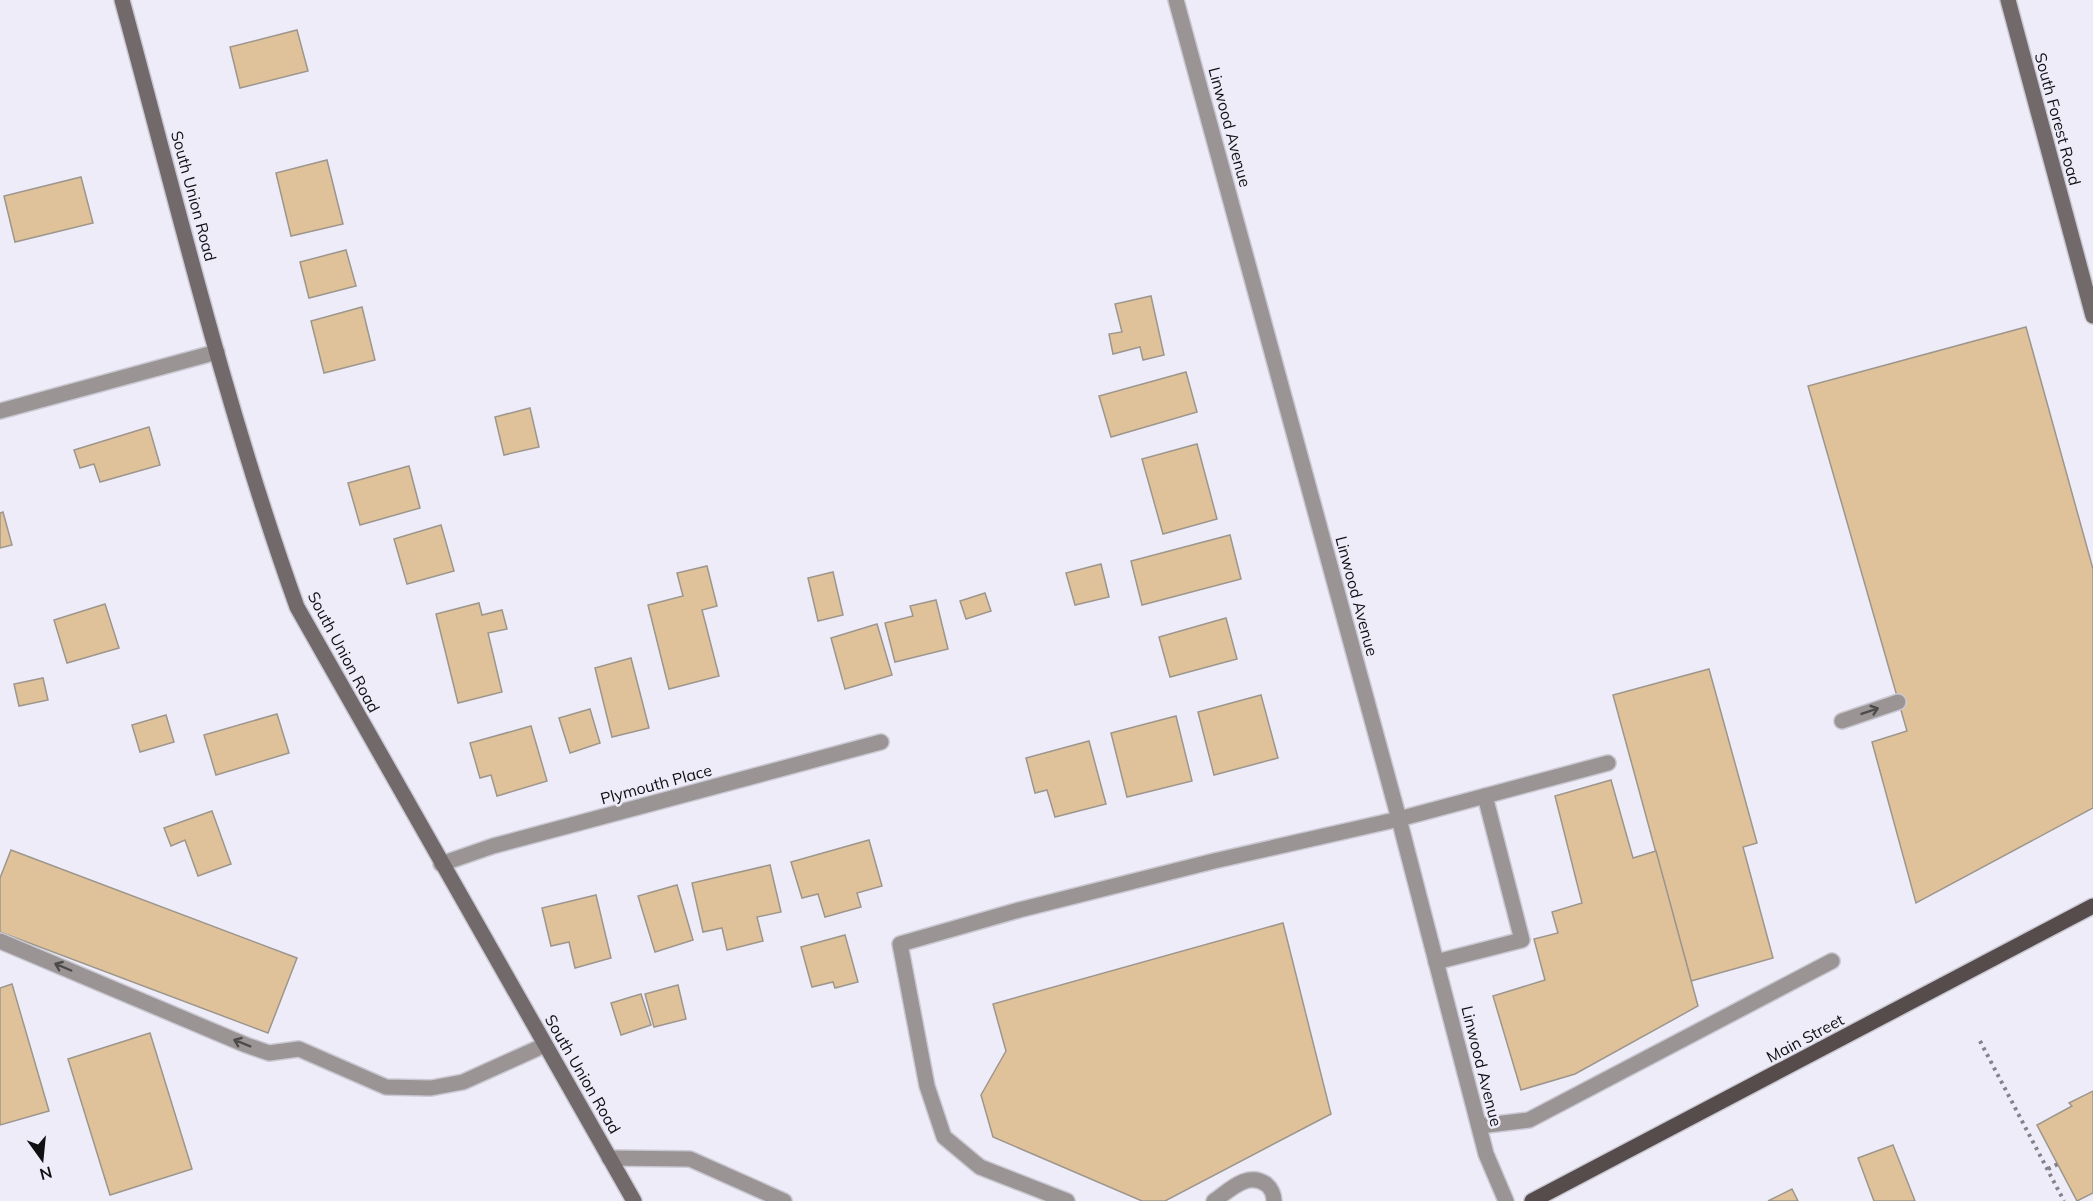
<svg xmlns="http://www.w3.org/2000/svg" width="2093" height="1201" font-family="Mulish,sans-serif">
	<rect width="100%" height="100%" fill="#eeecf8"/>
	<!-- building -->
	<g fill="#e0c29a" stroke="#9d968d" stroke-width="1.5">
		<path d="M297,30L308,71L240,88L230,47Z"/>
		<path d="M327,160L343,224L291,236L276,173Z"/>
		<path d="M81,177L93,223L15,242L4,196Z"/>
		<path d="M346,250L356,286L309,298L300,262Z"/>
		<path d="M1151,296L1164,355L1143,360L1140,347L1113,354L1109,334L1122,332L1115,304Z"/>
		<path d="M362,307L375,360L324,373L311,321Z"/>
		<path d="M2026,327L2093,569V808L1916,903L1872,742L1907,731L1808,386Z"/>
		<path d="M1186,372L1197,412L1111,437L1099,396Z"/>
		<path d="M530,408L539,447L504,455L495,417Z"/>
		<path d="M149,427L160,465L100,482L94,464L80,468L74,450Z"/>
		<path d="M1197,444L1217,519L1163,534L1142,459Z"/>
		<path d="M409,466L420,508L360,525L348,483Z"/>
		<path d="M3,512L12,545L0,548V513Z"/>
		<path d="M441,525L454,571L407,584L394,539Z"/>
		<path d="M1230,535L1241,579L1142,605L1131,561Z"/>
		<path d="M1101,564L1109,597L1075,605L1066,573Z"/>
		<path d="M707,566L717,606L702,610L719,676L669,689L648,605L683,596L677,573Z"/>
		<path d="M833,572L843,615L818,621L808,578Z"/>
		<path d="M985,593L991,611L966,619L960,601Z"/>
		<path d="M936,600L948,649L895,662L885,623L913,616L910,606Z"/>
		<path d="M479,603L482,615L502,610L507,629L488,633L502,692L458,703L436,614Z"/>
		<path d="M105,604L119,648L67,663L54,620Z"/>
		<path d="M1226,618L1237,659L1170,677L1159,637Z"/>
		<path d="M877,624L892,675L845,689L831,638Z"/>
		<path d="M631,658L649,728L612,737L595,668Z"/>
		<path d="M1709,669L1757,843L1743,847L1773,958L1691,981L1613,695Z"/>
		<path d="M43,678L48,700L19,706L14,684Z"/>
		<path d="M1261,695L1278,758L1214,775L1198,712Z"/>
		<path d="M590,709L600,743L570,753L559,718Z"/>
		<path d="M277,714L289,753L216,775L204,735Z"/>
		<path d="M166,715L174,742L140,752L132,725Z"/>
		<path d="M1176,716L1192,781L1127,797L1111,733Z"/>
		<path d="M531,726L547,781L497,796L491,775L480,778L470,743Z"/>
		<path d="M1089,741L1106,804L1055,817L1047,790L1035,793L1026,758Z"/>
		<path d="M1611,780L1633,858L1656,851L1698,1006L1575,1074L1521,1090L1493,996L1545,980L1534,939L1558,933L1552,912L1582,903L1555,796Z"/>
		<path d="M212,811L231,864L198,876L185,840L171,846L164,828Z"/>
		<path d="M869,840L882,886L857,893L861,907L825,917L818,894L802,898L791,862Z"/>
		<path d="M11,850L297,958L268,1033L0,932V878Z"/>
		<path d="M770,865L781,912L757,917L763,941L727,950L722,928L703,932L692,883Z"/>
		<path d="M677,885L693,940L655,952L638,896Z"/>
		<path d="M596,895L611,958L575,968L569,942L551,946L542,908Z"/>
		<path d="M1283,923L1331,1114L1165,1201H1142L993,1137L981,1095L1006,1051L993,1004Z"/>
		<path d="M845,935L858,982L835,988L833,982L812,987L801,947Z"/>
		<path d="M12,984L49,1111L0,1125V988Z"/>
		<path d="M678,985L686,1019L654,1027L645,994Z"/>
		<path d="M641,994L651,1025L621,1035L611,1003Z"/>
		<path d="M150,1033L192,1169L110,1195L68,1059Z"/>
		<path d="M2093,1091V1193L2077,1201L2037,1125L2072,1106L2069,1103Z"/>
		<path d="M1893,1145L1915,1201H1874L1858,1158Z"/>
		<path d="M1792,1189L1798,1201H1768Z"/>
	</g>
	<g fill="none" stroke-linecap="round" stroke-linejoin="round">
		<defs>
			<g id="lane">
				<path d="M1842,721L1898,702"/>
				<path d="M0,941L246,1045L269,1053L299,1049L386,1087L431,1088L463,1082L545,1045"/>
				<path d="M1436,962L1522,940L1485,796"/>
				<path d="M1479,1126L1529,1120L1832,961"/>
				<path d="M609,1158L690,1159L784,1201"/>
				<path d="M1067,1201L980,1167L944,1137L927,1086L900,944L1019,910L1214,861L1399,819L1608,763"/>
				<path d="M1214,1201C1229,1191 1247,1171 1266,1184C1271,1188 1274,1195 1274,1201"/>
			</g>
			<g id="street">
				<path d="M1176,0L1399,819L1486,1154L1506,1201"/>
				<path d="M0,411L217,352"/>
				<path d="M441,864L493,846L881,742"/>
			</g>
			<g id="secondary">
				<path d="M122,0C177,203 226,409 297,607L634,1201"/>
				<path d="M2008,0L2093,316"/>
			</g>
			<path id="primary" d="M1532,1201L2093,906"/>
		</defs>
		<!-- lane casing -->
		<use href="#lane" stroke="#cac9d3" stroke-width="18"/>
		<!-- street casing -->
		<use href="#street" stroke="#cac9d3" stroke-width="18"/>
		<!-- secondary casing -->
		<use href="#secondary" stroke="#cac9d3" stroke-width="18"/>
		<!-- primary casing -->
		<use href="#primary" stroke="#cac9d3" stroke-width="18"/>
		<!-- path -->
		<g stroke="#838189" stroke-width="4" stroke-dasharray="3 4.5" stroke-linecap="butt">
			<path d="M1980,1041L2064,1201"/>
			<path d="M2048,1169L2058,1164"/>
		</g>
		<!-- lane -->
		<use href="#lane" stroke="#9a9494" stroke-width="15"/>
		<!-- street -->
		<use href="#street" stroke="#9a9494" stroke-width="15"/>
		<!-- secondary -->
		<use href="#secondary" stroke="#72696a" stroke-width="15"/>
		<!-- primary -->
		<use href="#primary" stroke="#564c4c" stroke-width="15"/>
	</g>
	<!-- one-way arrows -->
	<defs><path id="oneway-shaft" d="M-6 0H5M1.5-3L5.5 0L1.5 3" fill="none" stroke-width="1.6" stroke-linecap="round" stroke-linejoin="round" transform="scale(1.5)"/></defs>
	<g stroke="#4e4b4d">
		<use href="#oneway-shaft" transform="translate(1870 711) rotate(-19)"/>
		<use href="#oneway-shaft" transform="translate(63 967) rotate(-157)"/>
		<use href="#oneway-shaft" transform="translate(242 1043) rotate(-158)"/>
	</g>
	<g text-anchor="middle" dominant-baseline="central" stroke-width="5" stroke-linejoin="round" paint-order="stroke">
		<!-- street labels -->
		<g font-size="16" fill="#100f13" stroke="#eeecf8">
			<text transform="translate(2058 119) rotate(75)">South Forest Road</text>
			<text transform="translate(1230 127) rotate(75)">Linwood Avenue</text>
			<text transform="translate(194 196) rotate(75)">South Union Road</text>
			<text transform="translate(1357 596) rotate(75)">Linwood Avenue</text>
			<text transform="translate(344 652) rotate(62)">South Union Road</text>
			<text transform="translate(656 784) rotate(-15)">Plymouth Place</text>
			<text transform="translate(1805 1038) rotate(-28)">Main Street</text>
			<text transform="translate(1482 1066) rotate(76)">Linwood Avenue</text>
			<text transform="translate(583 1074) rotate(60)">South Union Road</text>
		</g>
	</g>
	<!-- north arrow -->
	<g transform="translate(42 1159) rotate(165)" stroke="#eeecf8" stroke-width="4.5" paint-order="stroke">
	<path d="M0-4.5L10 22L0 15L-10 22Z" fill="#100f13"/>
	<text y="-9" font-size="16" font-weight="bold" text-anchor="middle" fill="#100f13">N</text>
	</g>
</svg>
